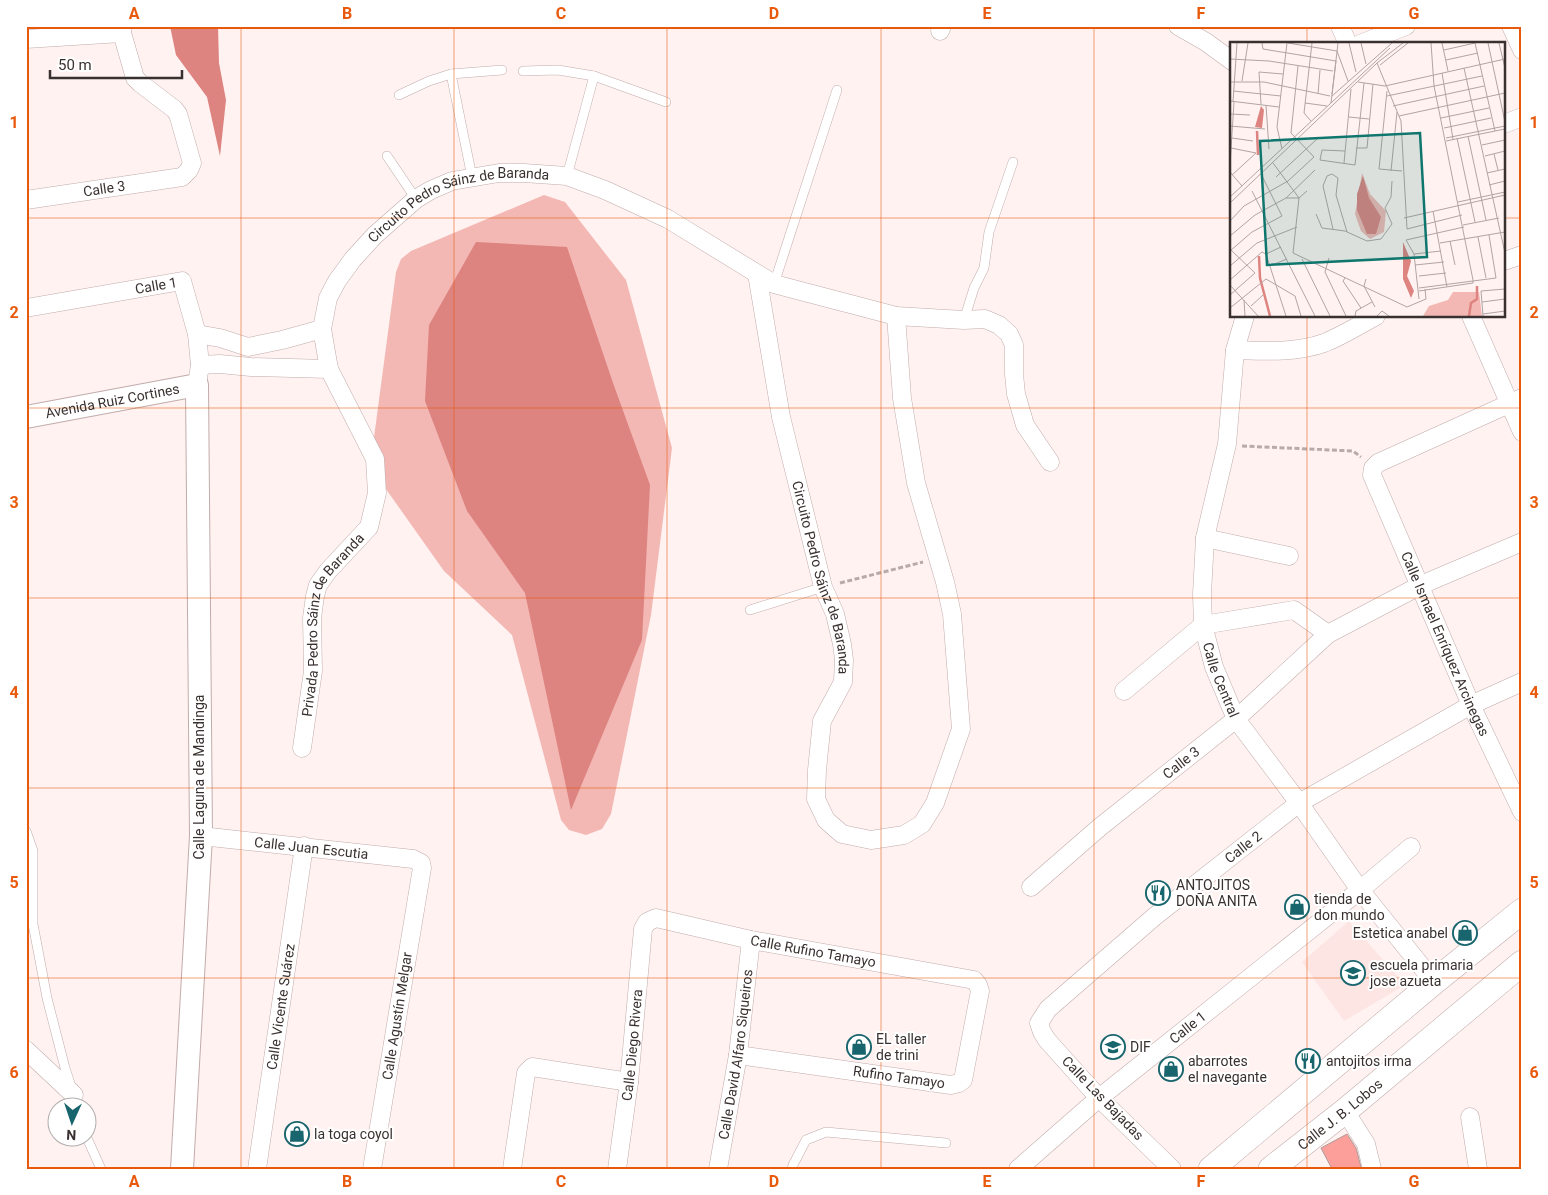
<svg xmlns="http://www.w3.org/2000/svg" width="1548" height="1195" font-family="Roboto,sans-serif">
	<rect width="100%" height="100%" fill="#fff2f1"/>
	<!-- built -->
	<path fill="#fde5e3" d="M1349,921L1405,985L1344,1021L1302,962Z"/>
	<!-- green -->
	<path fill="#f3b8b4" d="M544,195L565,202L626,280L672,448L651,615L611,814L602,829L586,835L569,830L561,820L512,635L444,571L376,475L371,460L396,272L401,259L411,251Z"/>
	<!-- water -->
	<g fill="#dd8380">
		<path d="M170,26H218L219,63L226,100L220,156L207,97L176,55Z"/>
		<path d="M476,242L567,247L613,383L650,485L642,640L571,810L525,593L467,511L425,401L429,325Z"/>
	</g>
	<!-- building -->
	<path fill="#fc9f9a" stroke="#ae9a99" d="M1347,1134L1356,1148L1361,1167L1358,1169H1332L1321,1148Z"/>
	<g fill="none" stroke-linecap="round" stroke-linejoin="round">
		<defs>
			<g id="service">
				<path d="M523,71L558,70L594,76L666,102"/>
				<path d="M451,74L472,177"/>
				<path d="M399,95L429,81L451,74L502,70"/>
				<path d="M387,156L416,199"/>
				<path d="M567,176L594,76"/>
				<path d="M774,284L837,90"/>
				<path d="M964,320L974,288L984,268L989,232L1013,162"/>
				<path d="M750,610L823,587"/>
				<path d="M26,831L33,851V924L47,998L65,1068L78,1108"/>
				<path d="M87,1138L101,1169"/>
				<path d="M792,1169L793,1165L806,1140L826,1132L946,1143"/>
			</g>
			<g id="minor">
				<path d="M1178,26L1206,42L1232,61"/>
				<path d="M1340,26L1348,44"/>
				<path d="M1511,26L1522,50"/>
				<path d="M940,31L942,26"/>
				<path d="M26,39L122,33"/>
				<path d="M1360,44L1406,26"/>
				<path d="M1504,124L1522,117"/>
				<path id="s1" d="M26,200L182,177L189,170L192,163L178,114L174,109L140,83L135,78L122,33V26"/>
				<path d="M1504,261L1522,255"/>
				<path id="s2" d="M757,274L781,417L823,587L835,614L842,644L844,660L843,682L822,721L817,770L816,799L826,820L842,834L871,840L904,835L922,824L935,803L961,729L952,614L945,582L916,483L902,398L896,316"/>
				<path id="s3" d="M26,308L182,281L197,334L200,365L197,385"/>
				<path id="s4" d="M1245,316L1235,350L1227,444L1205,538L1202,594L1203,625L1214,667L1236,719L1299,803L1360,890L1434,982"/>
				<path d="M1471,316L1522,432"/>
				<path d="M197,334L220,338L248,347L282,340L322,329"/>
				<path d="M1235,350C1265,351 1296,353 1324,343C1342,336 1359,325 1376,316"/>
				<path d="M200,365L220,364L251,367L329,369"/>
				<path id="s5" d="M1522,398L1378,463L1373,468L1372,475L1471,705L1522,812"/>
				<path d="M1205,538L1289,556"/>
				<path d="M1124,691L1203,625L1294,610L1328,634L1421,585L1522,542"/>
				<path id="s6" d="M302,748L313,671L312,618L315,596L318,585L328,571L369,527L377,493L375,459L329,369L322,329L328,298L337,281L353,259L375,235L416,199L431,190L452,181L499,173H524L567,176L605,190L668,219L774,284L896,316L964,320L985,319L999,325L1009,334L1014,345V374L1016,394L1025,425L1050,462"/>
				<path id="s7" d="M201,836L413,859L421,863L422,868L372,1169"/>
				<path id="s8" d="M1031,887L1100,827L1236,719L1328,634"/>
				<path d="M26,1050L74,1095"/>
				<path d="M1345,1111L1366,1144L1372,1169"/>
				<path d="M1470,1117L1478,1169"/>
				<path id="s9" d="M257,1169L304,846"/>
				<path d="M512,1169L526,1073L532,1067L629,1082"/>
				<path id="s10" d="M617,1169L629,1082L643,929L647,922L656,918L751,940L974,980L978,985L980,991L963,1080L959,1083L951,1085L738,1055"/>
				<path id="s11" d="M718,1169L738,1055L751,940"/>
				<path id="s12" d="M1018,1169L1099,1098L1360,890L1411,847"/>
				<path id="s13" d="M1172,1169L1099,1098L1047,1040L1042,1032L1039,1023L1048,1009L1154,917L1299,803L1471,705L1522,682"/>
			</g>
			<g id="tertiary">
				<path id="s14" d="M26,417L197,385L201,836L182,1169"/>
			</g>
			<g id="secondary">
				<path d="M1211,1169L1434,982L1522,911"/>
				<path id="s15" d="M1271,1169L1345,1111L1522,963"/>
			</g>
		</defs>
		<!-- service casing -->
		<use href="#service" stroke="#c1acab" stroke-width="10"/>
		<!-- minor casing -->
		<use href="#minor" stroke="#c1acab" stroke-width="19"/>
		<!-- tertiary casing -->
		<use href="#tertiary" stroke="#c1acab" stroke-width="24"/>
		<!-- secondary casing -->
		<use href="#secondary" stroke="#c1acab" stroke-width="26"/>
		<!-- path -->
		<g stroke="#b6abaa" stroke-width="3" stroke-dasharray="5 2.5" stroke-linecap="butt">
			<path d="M1242,446L1353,451L1361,457"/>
			<path d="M840,583L923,562"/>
		</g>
		<!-- service -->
		<use href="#service" stroke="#fff" stroke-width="9"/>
		<!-- minor -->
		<use href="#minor" stroke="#fff" stroke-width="18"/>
		<!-- tertiary -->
		<use href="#tertiary" stroke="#fff" stroke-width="22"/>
		<!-- secondary -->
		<use href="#secondary" stroke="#fff" stroke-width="25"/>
	</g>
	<!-- grid -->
	<path fill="none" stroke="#e8590c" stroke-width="1" stroke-opacity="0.55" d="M241,26V1169M454,26V1169M667,26V1169M881,26V1169M1094,26V1169M1307,26V44M26,218H1232M1504,218H1522M1307,316V1169M26,408H1522M26,598H1522M26,788H1522M26,978H1522"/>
	<!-- icons -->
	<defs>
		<symbol id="restaurant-ring" viewBox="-11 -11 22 22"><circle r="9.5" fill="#fff" stroke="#18656d" stroke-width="1.5"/><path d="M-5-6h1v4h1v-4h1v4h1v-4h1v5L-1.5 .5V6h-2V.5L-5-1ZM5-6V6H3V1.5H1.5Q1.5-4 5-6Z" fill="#18656d"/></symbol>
		<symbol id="shop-ring" viewBox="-11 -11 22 22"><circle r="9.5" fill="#fff" stroke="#18656d" stroke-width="1.5"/><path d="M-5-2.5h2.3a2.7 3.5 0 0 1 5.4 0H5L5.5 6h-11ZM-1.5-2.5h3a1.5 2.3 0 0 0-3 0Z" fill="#18656d"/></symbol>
		<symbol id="school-ring" viewBox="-11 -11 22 22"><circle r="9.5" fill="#fff" stroke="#18656d" stroke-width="1.5"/><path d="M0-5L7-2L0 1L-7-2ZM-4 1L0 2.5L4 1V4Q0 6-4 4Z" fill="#18656d"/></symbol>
	</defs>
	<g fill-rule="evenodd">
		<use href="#restaurant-ring" x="1144" y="879" width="28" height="28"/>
		<use href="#shop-ring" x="1283" y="893" width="28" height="28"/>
		<use href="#shop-ring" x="1451" y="919" width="28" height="28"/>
		<use href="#school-ring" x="1339" y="959" width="28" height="28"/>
		<use href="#shop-ring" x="845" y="1033" width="28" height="28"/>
		<use href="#school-ring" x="1099" y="1033" width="28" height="28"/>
		<use href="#restaurant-ring" x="1294" y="1047" width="28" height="28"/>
		<use href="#shop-ring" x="1157" y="1055" width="28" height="28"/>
		<use href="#shop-ring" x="283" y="1120" width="28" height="28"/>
	</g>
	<g text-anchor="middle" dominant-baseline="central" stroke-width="4" stroke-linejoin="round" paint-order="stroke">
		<!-- street labels -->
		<g font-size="14" fill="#393130" stroke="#fff">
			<text stroke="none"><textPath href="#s1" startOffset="79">Calle 3</textPath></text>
			<text stroke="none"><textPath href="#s6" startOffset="656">Circuito Pedro Sáinz de Baranda</textPath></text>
			<text stroke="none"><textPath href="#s3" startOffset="132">Calle 1</textPath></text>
			<text stroke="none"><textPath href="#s14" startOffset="88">Avenida Ruiz Cortines</textPath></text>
			<text stroke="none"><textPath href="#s2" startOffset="311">Circuito Pedro Sáinz de Baranda</textPath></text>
			<text stroke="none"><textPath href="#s6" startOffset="131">Privada Pedro Sáinz de Baranda</textPath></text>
			<text stroke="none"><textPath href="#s5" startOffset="356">Calle Ismael Enríquez Arcinegas</textPath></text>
			<text stroke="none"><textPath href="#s4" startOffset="371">Calle Central</textPath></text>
			<text stroke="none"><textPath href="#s8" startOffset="195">Calle 3</textPath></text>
			<text transform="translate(199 777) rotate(-90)">Calle Laguna de Mandinga</text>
			<text stroke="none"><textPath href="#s13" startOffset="469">Calle 2</textPath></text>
			<text stroke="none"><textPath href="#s7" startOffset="111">Calle Juan Escutia</textPath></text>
			<text stroke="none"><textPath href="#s10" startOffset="420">Calle Rufino Tamayo</textPath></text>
			<text stroke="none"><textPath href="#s9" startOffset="164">Calle Vicente Suárez</textPath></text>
			<text transform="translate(397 1016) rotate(-81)">Calle Agustín Melgar</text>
			<text stroke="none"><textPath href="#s12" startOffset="221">Calle 1</textPath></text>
			<text stroke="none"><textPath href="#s10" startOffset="125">Calle Diego Rivera</textPath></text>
			<text stroke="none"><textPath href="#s11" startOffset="116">Calle David Alfaro Siqueiros</textPath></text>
			<text transform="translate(899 1077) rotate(8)">Rufino Tamayo</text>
			<text transform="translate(1103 1098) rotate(46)">Calle Las Bajadas</text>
			<text stroke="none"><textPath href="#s15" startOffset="88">Calle J. B. Lobos</textPath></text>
		</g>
		<!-- poi labels -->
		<g font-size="14" fill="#393130" stroke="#fff" text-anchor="start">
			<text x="1176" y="885">ANTOJITOS<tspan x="1176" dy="16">DOÑA ANITA</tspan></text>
			<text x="1314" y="899">tienda de<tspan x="1314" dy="16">don mundo</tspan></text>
			<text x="1448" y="933" text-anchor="end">Estetica anabel</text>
			<text x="1370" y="965">escuela primaria<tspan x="1370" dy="16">jose azueta</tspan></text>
			<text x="876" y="1039">EL taller<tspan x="876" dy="16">de trini</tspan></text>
			<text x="1130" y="1047">DIF</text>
			<text x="1188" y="1061">abarrotes<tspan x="1188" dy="16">el navegante</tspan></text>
			<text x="1326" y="1061">antojitos irma</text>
			<text x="314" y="1134">la toga coyol</text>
		</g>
	</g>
	<!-- overview -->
	<g transform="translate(1230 42)">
		<rect width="275" height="275" fill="#fff2f1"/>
		<path d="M132,131L140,152L156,169L154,190L140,197L131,189L125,172ZM223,250H249L252,274H193L199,264L218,258Z" fill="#f3b8b4"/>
		<path d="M31,64L34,68L32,86L25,85ZM133,134L139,156L151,175L146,192H137L127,168V152ZM173,200L181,219L177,234L184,249L181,256L173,237Z" fill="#dd8380"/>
		<path fill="none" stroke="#dd8380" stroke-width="2.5" d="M27,89L28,113M29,214L30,236L40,274M239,274L241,261L247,257V244"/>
		<path fill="none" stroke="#b0a5a4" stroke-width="1" d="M32,1L33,7L106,19M58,1L107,9L118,39M119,1L126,30M131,1L136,22M201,1L204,44L243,238M212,1L218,29M245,1L265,89M258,1L275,80M269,1L275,26M214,8L245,1M0,17L39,19L103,29M216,18L248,11M147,21L171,79L177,187L232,173M150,23L178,1M234,26L275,211M212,31L223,97M12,39L18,1M0,40H34L100,54M128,40L155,44L275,17M3,49L51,54M157,49L149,127L172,129M88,52L90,28M102,52L106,19M102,54L162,1M157,54L252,34M0,59L49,65M3,60L7,1M75,61L97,64M101,61L108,1M31,62L29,30L53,32M36,63L39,107M163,64L254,44M0,72L20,73M169,74L275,51M119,75L139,77M211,76L259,66M81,79L74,71L82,1M0,84L35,87M214,86L261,76M238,94L256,178M2,96L23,99M216,96L275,84M227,96L245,180M216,99L275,87M252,103L275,98M1,106L26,111L2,133M126,106H137L143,42M52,107L47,85L57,1M115,109L92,108L90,118L125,123L134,41M264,112L268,128M255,114L275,109M43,121L69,156L63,211L177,265M114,121L121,47M0,123L4,60M161,129L167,70M0,130L12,144M257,131L275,127M46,135L87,97M162,139L161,155L155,166L162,182M259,143L275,139M22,149L85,274M0,155L160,6M56,156L85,128M228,160L275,150M0,161L147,21L173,1M203,169L217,245M86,172L92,186L115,189L137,199L151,197L162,182M174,176L275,153M0,179L14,164L58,139L84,115L61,91L68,24M233,183L269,176M103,187L93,144L97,134L102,132L108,136L106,153L117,190M0,194L25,173L56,156H69L77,149M248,195L256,236M220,199L225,223M210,201L275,190M0,209L22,190L52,174L31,132M36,212L56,274M184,212L211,209M99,216L95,230L116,274M72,217L100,274M42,223L57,217M185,223L214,220M0,224L27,201L67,185M189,234L216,231M115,236L113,239L131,266M136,237L134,244L145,265M0,238L32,210L36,212L51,205M0,243L28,274M189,246L266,236L259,193M189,249L243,241V238M0,253L25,231L1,208M189,257L184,212L176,198L234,185M14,258L15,274M252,260L275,257M21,264L33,253M177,265L196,257L195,247M0,266L36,237L65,254L71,274M253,272L275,269M125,274L126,269L142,260M147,274L152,269L159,274M253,274L251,249L275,247"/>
		<path fill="#0f766e" fill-opacity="0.15" stroke="#0f766e" stroke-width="2.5" d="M190,91L197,215L37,223L30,99Z"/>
		<rect width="275" height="275" fill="none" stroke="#393130" stroke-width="2.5"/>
	</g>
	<!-- border -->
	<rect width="1548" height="1195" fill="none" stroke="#ffffff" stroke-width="55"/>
	<!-- north arrow -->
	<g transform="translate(72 1122) rotate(183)"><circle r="24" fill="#ffffff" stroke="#b0adac"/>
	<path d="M0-4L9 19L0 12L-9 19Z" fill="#18656d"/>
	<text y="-8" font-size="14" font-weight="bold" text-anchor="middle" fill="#393130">N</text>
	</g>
	<!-- scale -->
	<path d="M50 70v8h132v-8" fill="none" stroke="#393130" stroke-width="2.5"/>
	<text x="58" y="70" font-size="15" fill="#393130" stroke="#ffffff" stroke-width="4" paint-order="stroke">50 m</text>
	<rect x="28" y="28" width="1492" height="1140" fill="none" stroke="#e8590c" stroke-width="2"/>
	<g font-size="16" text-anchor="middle" font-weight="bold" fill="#e8590c">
		<text x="134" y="19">A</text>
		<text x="347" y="19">B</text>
		<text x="561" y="19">C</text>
		<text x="774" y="19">D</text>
		<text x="987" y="19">E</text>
		<text x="1201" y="19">F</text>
		<text x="1414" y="19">G</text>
		<text x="14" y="128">1</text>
		<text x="1534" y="128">1</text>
		<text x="14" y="318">2</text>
		<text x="1534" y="318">2</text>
		<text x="14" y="508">3</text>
		<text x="1534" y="508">3</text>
		<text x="14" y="698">4</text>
		<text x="1534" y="698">4</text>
		<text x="14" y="888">5</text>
		<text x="1534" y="888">5</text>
		<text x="14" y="1078">6</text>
		<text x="1534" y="1078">6</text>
		<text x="134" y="1187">A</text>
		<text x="347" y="1187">B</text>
		<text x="561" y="1187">C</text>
		<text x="774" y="1187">D</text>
		<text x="987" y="1187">E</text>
		<text x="1201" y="1187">F</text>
		<text x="1414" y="1187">G</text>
	</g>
</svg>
